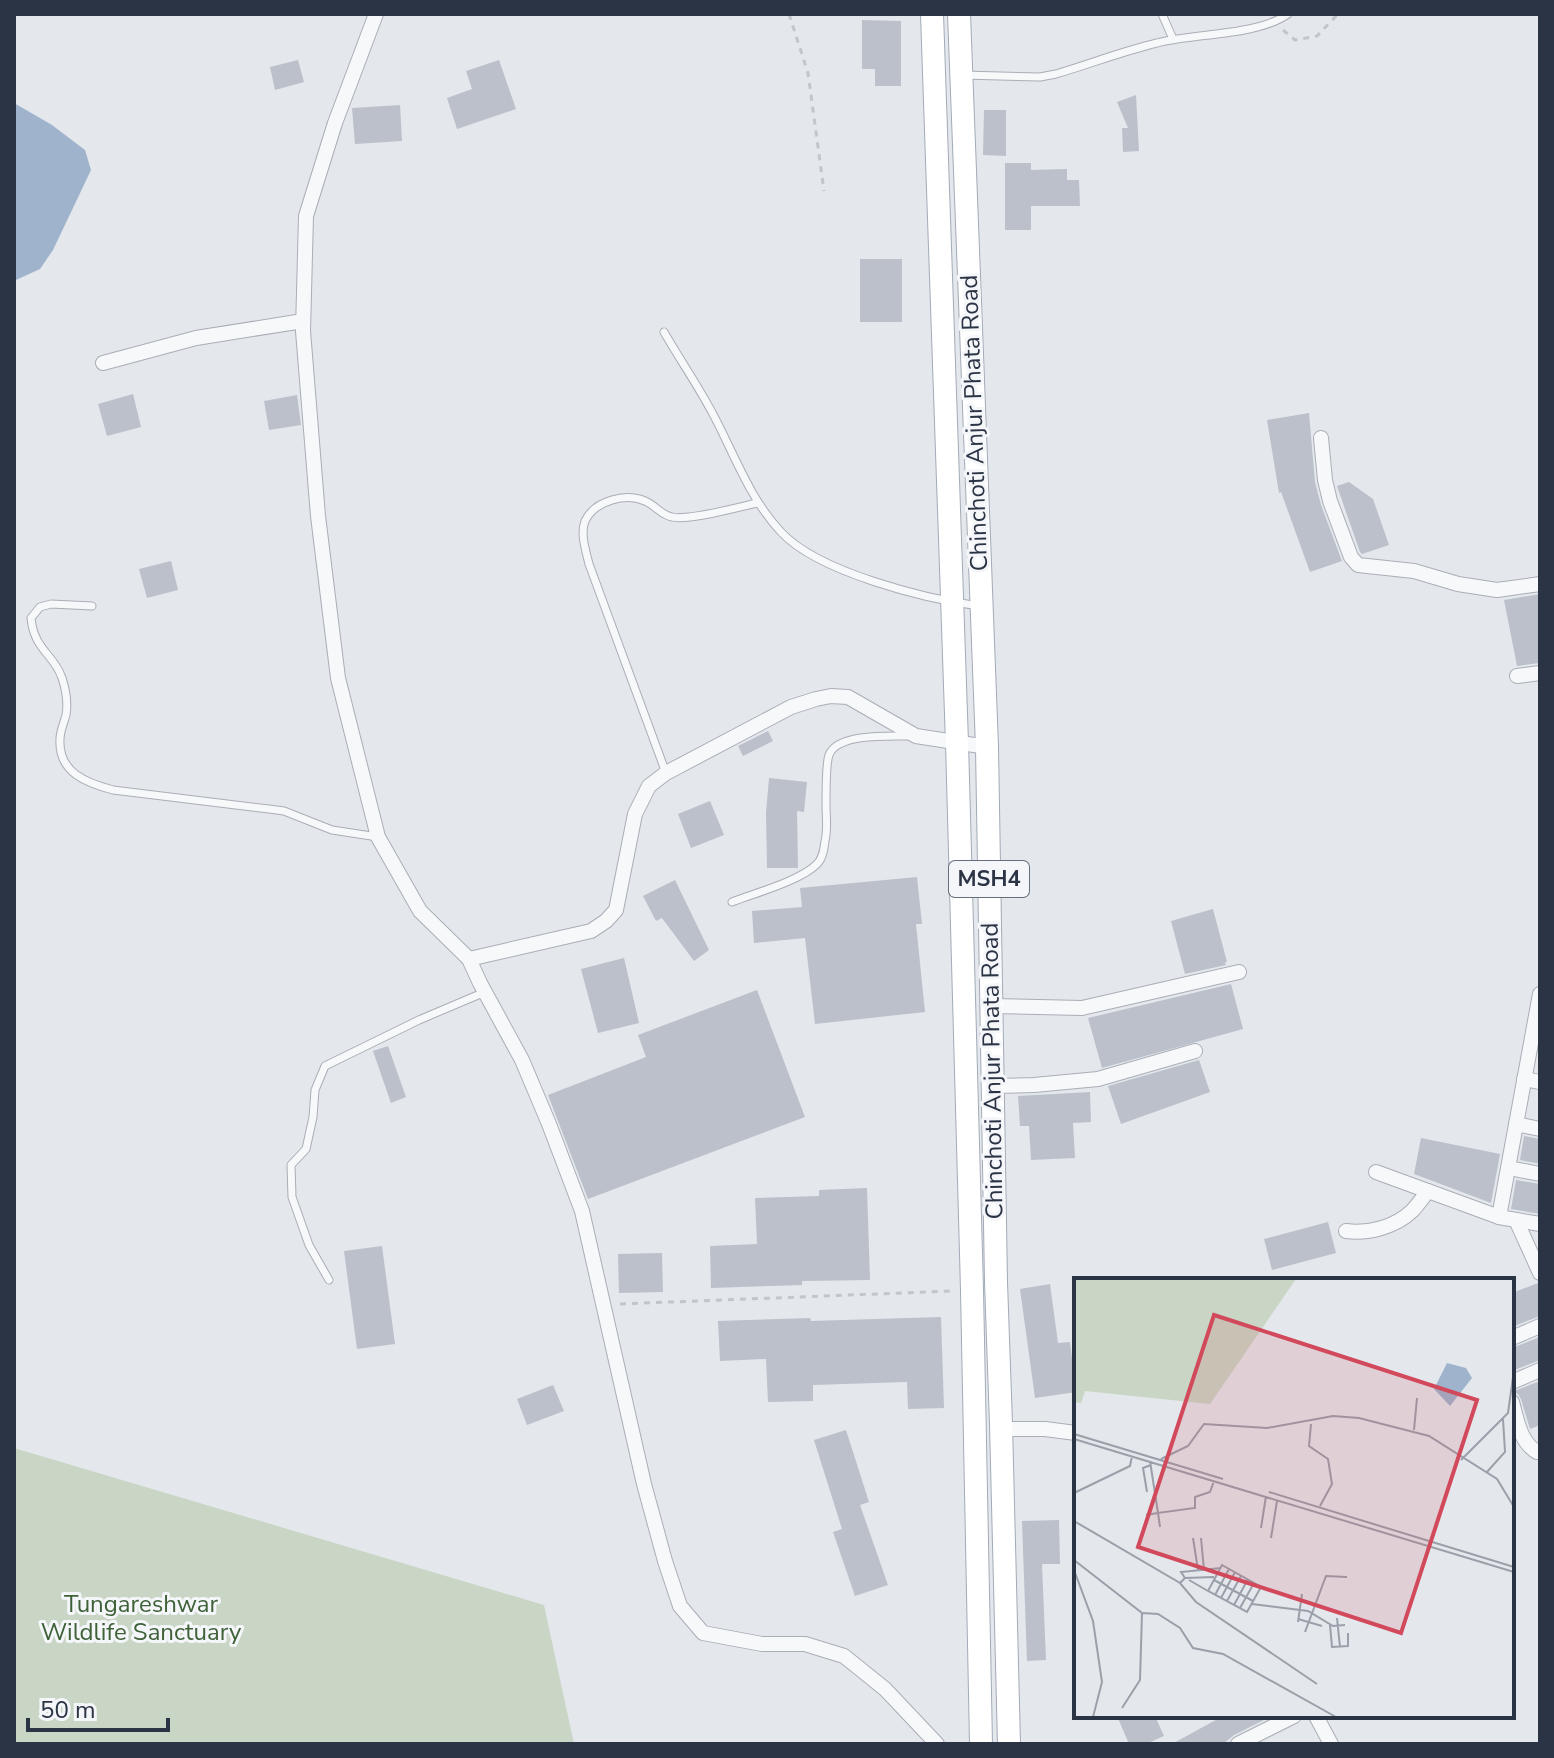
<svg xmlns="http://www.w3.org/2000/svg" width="1554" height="1758" font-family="'Nunito Sans',sans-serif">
	<rect width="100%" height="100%" fill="#e4e7ec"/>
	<!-- green -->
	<path fill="#c9d6c5" d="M14,1448L544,1605L574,1744H14Z"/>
	<!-- water -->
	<path fill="#9fb4cc" d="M14,103L52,125L85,150L91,170L53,250L40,269L16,280H14Z"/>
	<!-- building -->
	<g fill="#bbc0ca">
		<path d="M862,20L901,21V86H875V69H862Z"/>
		<path d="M298,60L304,82L275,90L270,67Z"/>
		<path d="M499,60L516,109L457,129L447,98L472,89L466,71Z"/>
		<path d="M1136,95L1139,151L1123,152L1122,128H1128L1117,102Z"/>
		<path d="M400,105L402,141L355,144L352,108Z"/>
		<path d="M984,110H1006V156L983,155Z"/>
		<path d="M1005,163H1031V170L1067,169V180H1079L1080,206H1031V230H1005Z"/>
		<rect x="860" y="259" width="42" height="63"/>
		<path d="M133,394L141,427L107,436L98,404Z"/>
		<path d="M297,395L301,425L269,430L264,401Z"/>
		<path d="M1309,413L1315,482L1321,505L1342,561L1310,572L1281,492L1279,493L1267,420Z"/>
		<path d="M1349,482L1373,499L1389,545L1362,554L1360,552L1337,486Z"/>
		<path d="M171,561L178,590L147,598L139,569Z"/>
		<path d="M1540,594V663L1517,666L1504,600Z"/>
		<path d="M768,731L773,741L743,756L738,746Z"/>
		<path d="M769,778L807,782L804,812L797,811L798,868H767L766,813Z"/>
		<path d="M710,801L724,835L691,848L678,814Z"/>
		<path d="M917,877L922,924H916L925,1012L815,1024L805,938L754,943L752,911L802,907L800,888Z"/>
		<path d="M675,880L709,950L694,961L662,918L656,921L643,896Z"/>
		<path d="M1213,909L1227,962H1225L1226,965L1185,974L1171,921Z"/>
		<path d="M624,958L639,1023L598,1033L581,969Z"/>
		<path d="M1231,984L1243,1029L1102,1068L1088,1018Z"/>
		<path d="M757,990L805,1117L588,1199L548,1095L646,1057L638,1035Z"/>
		<path d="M388,1046L406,1097L391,1103L373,1051Z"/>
		<path d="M1199,1060L1210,1092L1121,1124L1108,1086Z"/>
		<path d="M1090,1092L1091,1122L1073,1123L1075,1158L1031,1160L1029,1126H1020L1018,1096Z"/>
		<path d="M1524,1136L1540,1139V1164L1520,1160Z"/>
		<path d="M1421,1138L1500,1154L1491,1203L1414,1174Z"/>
		<path d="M1516,1180L1540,1184V1214L1511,1209Z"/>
		<path d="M867,1188L870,1280L802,1281V1285L711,1288L710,1246L757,1244L755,1198L819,1196V1190Z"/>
		<path d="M1328,1222L1336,1253L1272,1270L1264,1239Z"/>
		<path d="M382,1246L395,1344L357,1349L344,1251Z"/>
		<path d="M662,1253L663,1292L619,1293L618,1254Z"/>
		<path d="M1538,1283H1540V1316L1512,1327V1293Z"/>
		<path d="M1050,1284L1058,1343L1070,1342L1076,1392L1035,1398L1020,1289Z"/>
		<path d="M941,1317L944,1408L908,1409L907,1382L813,1385V1401L768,1402L766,1359L720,1361L718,1321L810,1318L811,1321Z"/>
		<path d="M1540,1337V1360L1512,1371V1348Z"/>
		<path d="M1540,1381V1425L1530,1429L1521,1399L1518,1394L1512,1392Z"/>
		<path d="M553,1385L564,1411L527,1425L517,1399Z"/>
		<path d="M846,1430L869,1502L860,1505L888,1585L855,1596L833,1532L842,1529L814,1440Z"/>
		<path d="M1059,1520L1060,1564H1042L1046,1660L1027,1661L1022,1521Z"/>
		<path d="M1117,1716H1155L1164,1736L1146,1744H1129Z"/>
		<path d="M1223,1716H1272L1234,1735L1223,1744H1172Z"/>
	</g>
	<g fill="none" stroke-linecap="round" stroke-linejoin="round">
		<defs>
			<g id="lane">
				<path d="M1162,14L1173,39"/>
				<path d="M963,75L1040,77L1056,74C1090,64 1123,51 1157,43C1195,33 1257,36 1288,14"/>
				<path d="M664,332C680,360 699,387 714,416C735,456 750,499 781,532C818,572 925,599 979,606"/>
				<path d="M92,606L51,604L40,607L31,618C34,650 54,654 62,678C66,690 68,703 66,715C64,723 60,731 60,739C58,773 87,783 113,790L269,809L284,811L332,830L378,837"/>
				<path d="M666,773L589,564C586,551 580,534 585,521C595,500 626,493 645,501C655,505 661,515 672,517C688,521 739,507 757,503"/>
				<path d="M732,902C755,893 800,881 817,864C823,858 824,849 825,841C828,829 826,817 826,804C826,794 826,763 829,755C837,733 891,736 910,736"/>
				<path d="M329,1280L309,1245L292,1197L291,1165L306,1149L313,1117L315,1090L325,1066L419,1020L485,992"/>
			</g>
			<g id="street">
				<path d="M376,14L335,123L306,216L303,331L318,516L338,678L378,837L420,911L469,959L480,983L522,1060L549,1124L582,1211L644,1484L665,1561L680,1606L703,1633L762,1644H805L844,1656L885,1689L937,1744"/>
				<path d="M103,363L196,338L303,321"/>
				<path d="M1321,438L1325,480L1330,501L1351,557L1358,565L1414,571L1458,584L1497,590L1540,584"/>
				<path d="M1517,676L1540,673"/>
				<path d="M469,959L591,931L606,921L616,910L635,814L649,786L666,773L791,707L816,699L831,696L848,697L916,736L987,747"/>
				<path d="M1540,994L1499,1217L1540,1224"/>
				<path d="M991,1006L1082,1008L1239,972"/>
				<path d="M1524,1079L1540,1082"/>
				<path d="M993,1086L1034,1085L1098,1079L1195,1051"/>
				<path d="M1516,1124L1540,1129"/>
				<path d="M1509,1168L1540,1174"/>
				<path d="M1376,1172L1499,1217"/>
				<path d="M1516,1220L1540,1273"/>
				<path d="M1346,1231C1369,1234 1395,1227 1412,1211C1418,1205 1423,1197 1428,1191"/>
				<path d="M1512,1338L1540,1326"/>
				<path d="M1512,1382L1540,1370"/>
				<path d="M1512,1402C1517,1420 1520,1442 1537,1452L1540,1451"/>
				<path d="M1002,1429H1045L1076,1433"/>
				<path d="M1316,1716L1331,1744"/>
				<path d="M1238,1744L1294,1716"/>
			</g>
			<g id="primary">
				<path d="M932,14L957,743L972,1290L981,1744"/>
				<path d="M959,14L987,747L996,1282L1001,1424L1009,1744"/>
			</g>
		</defs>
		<!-- lane casing -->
		<use href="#lane" stroke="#a9aeb7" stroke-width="9"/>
		<!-- street casing -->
		<use href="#street" stroke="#a9aeb7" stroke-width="16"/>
		<!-- primary casing -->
		<use href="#primary" stroke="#a3abb8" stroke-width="24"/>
		<!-- path -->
		<g stroke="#c2c5cb" stroke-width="3" stroke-dasharray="6 6" stroke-linecap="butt">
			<path d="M789,14L808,73L824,191"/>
			<path d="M1283,30L1295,40L1317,36L1338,14"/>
			<path d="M620,1304L952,1291"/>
		</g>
		<!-- lane -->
		<use href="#lane" stroke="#f7f8fa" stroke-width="7"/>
		<!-- street -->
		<use href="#street" stroke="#f7f8fa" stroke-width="14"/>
		<!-- primary -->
		<use href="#primary" stroke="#fff" stroke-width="22"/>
	</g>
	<g text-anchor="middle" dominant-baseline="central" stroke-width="6" stroke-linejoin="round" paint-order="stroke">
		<!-- shield labels -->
		<rect fill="#f4f6f9" stroke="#676e7b" stroke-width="2" x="949" y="861" width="80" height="36" rx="6"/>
		<g font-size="22" font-weight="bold" fill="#2b3445">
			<text x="989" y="879">MSH4</text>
		</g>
		<!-- street labels -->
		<g font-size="24" fill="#2b3445" stroke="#f4f6f9">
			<text transform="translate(974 423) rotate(-92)">Chinchoti Anjur Phata Road</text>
			<text transform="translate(992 1071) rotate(-91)">Chinchoti Anjur Phata Road</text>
		</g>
		<!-- park labels -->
		<g font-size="24" fill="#3f6138" stroke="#f4f6f9">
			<text x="141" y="1604">Tungareshwar<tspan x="141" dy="28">Wildlife Sanctuary</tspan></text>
		</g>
	</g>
	<!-- overview -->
	<g transform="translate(1074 1278)">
		<rect width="440" height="440" fill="#e4e7ec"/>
		<path d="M0,1H222L136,126L11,113L7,125L0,124Z" fill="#c9d6c5"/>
		<path d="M373,85L392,90L398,100L376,128L360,111Z" fill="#9fb4cc"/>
		<path fill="none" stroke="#9a9fa9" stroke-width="2" d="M237,146L235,168L254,181L258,206L246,228M340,152L343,120M0,156L149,201M0,161L440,294M87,181L114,168L130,146L193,150L259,138L285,140L355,158L423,201L440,229M387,182L434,135L440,92M76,183L84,235L121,230V219L136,214L140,203M412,195L431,174L429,141M73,214L69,190L77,187M195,214L440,289M0,215L56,188L58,178M72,237L84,235L86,249M0,243L106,305L122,324L243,406M187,250L192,218M119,260L124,292M127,260L130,292M197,260L203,223M0,282L68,335L66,402L48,430M0,292L19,343L28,404L19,439M111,300L107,294L147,290M115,302L134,313L173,334L187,309L148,287L134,313M140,302L179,323M106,305L111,300L140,299M141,317L155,291M147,320L161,294M153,323L167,298M178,326L234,333L259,348L271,347M160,327L174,301M166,330L180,305M68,335L84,336L106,350L119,370L149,376L262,439M263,340L266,369M224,341L248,348M224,344L228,316M256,347L258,369L274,368V355M231,354L252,298L273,299"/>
		<path fill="#d1495b" fill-opacity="0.15" stroke="#d1495b" stroke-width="4" d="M140,37L403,122L327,355L64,269Z"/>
		<rect width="440" height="440" fill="none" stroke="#2b3445" stroke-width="4"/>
	</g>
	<!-- border -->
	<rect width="1554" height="1758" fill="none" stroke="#2b3445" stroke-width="32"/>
	<!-- scale -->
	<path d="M28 1718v12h140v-12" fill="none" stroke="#2b3445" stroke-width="4"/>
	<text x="40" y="1718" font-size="24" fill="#2b3445" stroke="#f4f6f9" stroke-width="6" paint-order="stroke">50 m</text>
</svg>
